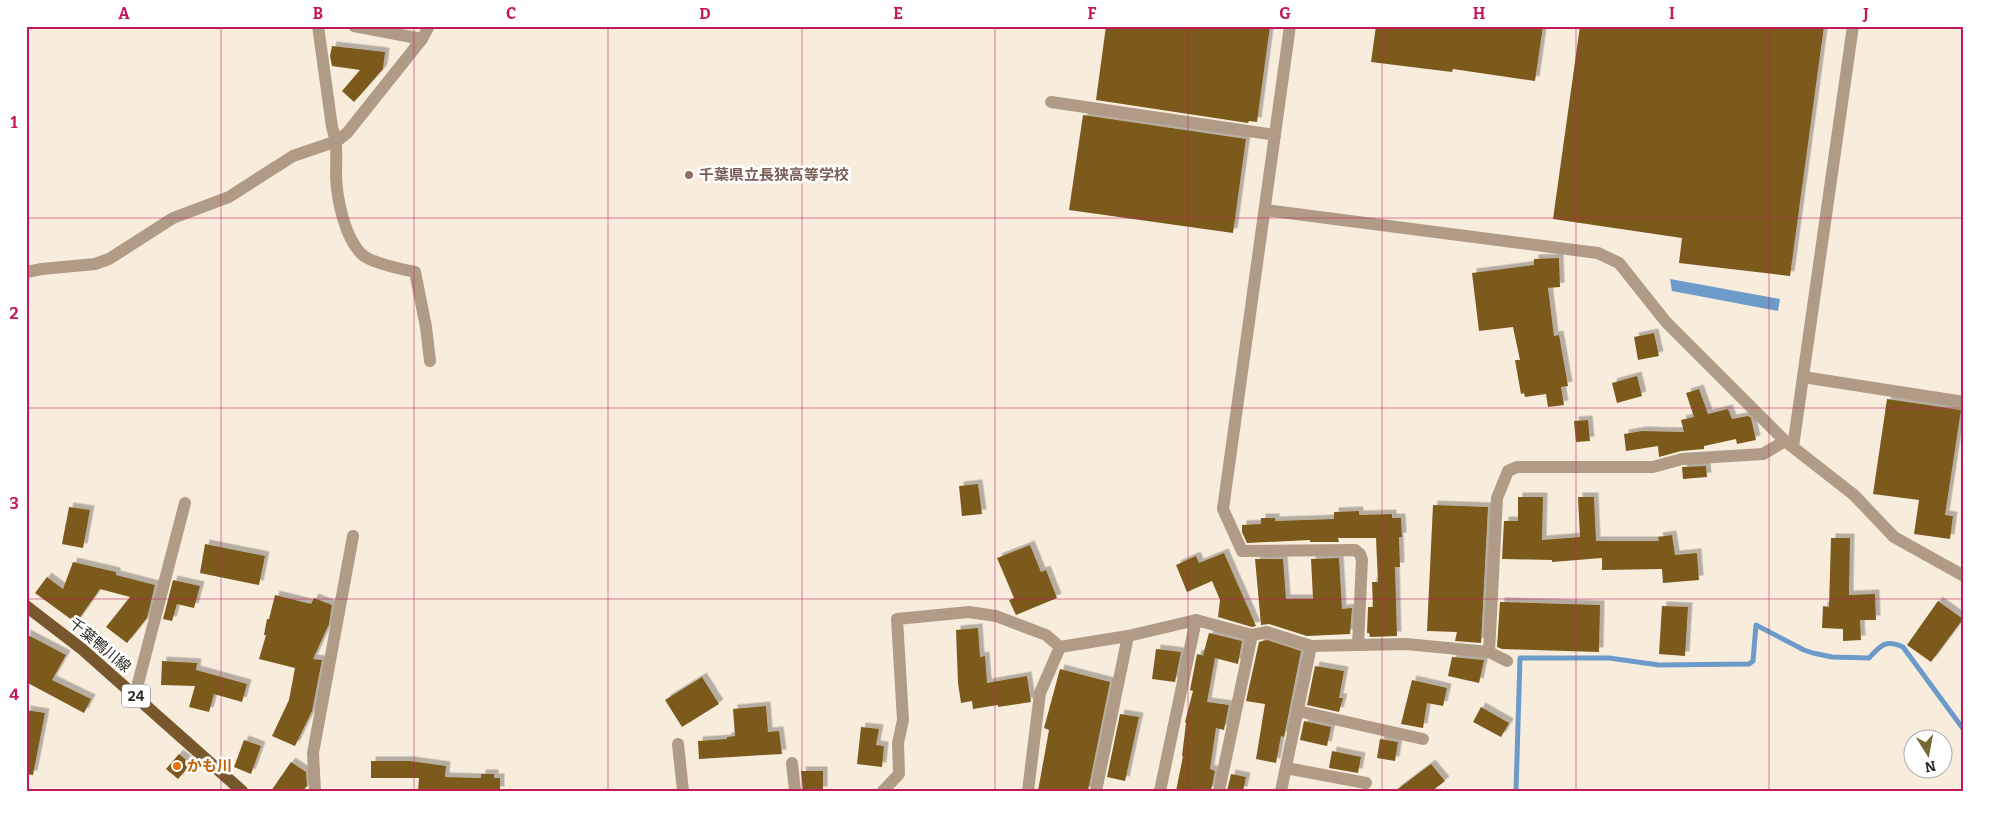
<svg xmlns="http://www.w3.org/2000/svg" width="1990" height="817" font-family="Bitter,'Noto Sans JP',serif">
	<defs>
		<filter id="shadow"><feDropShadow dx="4.5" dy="-4.5" stdDeviation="0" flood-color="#0004"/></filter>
	</defs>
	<rect width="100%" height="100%" fill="#f8eddd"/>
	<!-- water -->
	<path fill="#6c9bca" d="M1670,279L1780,299L1778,311L1672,291Z"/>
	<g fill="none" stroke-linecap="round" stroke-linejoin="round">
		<!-- stream -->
		<path stroke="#6c9bca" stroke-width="5" d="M1516,791L1520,658H1609L1659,665L1749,664L1753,661L1756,625L1804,650L1813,653L1832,657L1869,658C1881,645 1885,639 1903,647L1964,730"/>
	</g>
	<!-- building -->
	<g fill="#7b5a1f" filter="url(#shadow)">
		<path d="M1106,26H1270L1257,122L1249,121L1248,123L1096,100Z"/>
		<path d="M1376,26H1543L1535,81L1453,69L1452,72L1371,62Z"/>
		<path d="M1580,26H1758L1773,28V26H1824L1790,276L1679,263L1682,238L1553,219Z"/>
		<path d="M332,46L385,52L383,69L354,102L342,91L360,70L332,66L330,56Z"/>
		<path d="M1083,115L1246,139L1233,233L1069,210Z"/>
		<path d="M1559,258L1560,287L1548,288L1554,336L1559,335L1568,386L1561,387L1564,405L1548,407L1546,394L1525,397L1524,393L1521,394L1515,360H1520L1513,327L1479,331L1472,273L1534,265V259Z"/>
		<path d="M1654,333L1659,356L1638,360L1634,337Z"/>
		<path d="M1637,376L1642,396L1617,403L1612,383Z"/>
		<path d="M1699,389L1708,414L1728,409L1732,419L1748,416L1751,418L1756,440L1737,444L1736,439L1704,446V449L1681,451L1659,457L1658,446L1626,451L1624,434L1642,431L1684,432L1681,420L1694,417L1686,393Z"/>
		<path d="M1887,399L1961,410L1945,515L1953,516L1950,539L1914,534L1919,500L1873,494Z"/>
		<path d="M1588,420L1590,441L1576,442L1574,421Z"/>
		<path d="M1706,466L1707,477L1683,479L1682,467Z"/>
		<path d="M978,484L982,514L962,516L959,486Z"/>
		<path d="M1518,497H1543L1542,540L1580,537L1578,497H1594L1596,541H1659L1658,537L1672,535L1675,555L1697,553L1699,580L1663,583L1662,569L1602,570V558L1552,562V560L1502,559L1504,521H1518Z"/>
		<path d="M1433,505L1488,507L1481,643L1455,641L1457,632L1427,631Z"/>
		<path d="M69,507L90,510L83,548L62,544Z"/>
		<path d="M1359,511V515L1392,514V518H1401L1402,537H1399L1400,567H1395L1397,636L1370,637L1369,633H1367L1368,607H1373L1372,582H1378L1376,538H1338L1339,542H1310V540L1247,543L1242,532V525L1261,524V518H1275V521L1334,519V512Z"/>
		<path d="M1831,538H1850L1849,595L1875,594L1876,620H1860L1861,640L1843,641V629L1822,628L1823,606L1829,607Z"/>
		<path d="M205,544L265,556L259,585L200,573Z"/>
		<path d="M1030,545L1041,572L1046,570L1057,598L1016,615L1009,600L1014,598L997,558Z"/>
		<path d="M1224,553L1256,626L1252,627L1218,617L1220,600L1212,581L1187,592L1176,565L1196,556L1199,563Z"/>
		<path d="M1339,558L1342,609L1352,608L1350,634L1307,636L1269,624L1261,625L1255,559H1283L1286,599H1313L1311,559Z"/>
		<path d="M73,562L116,572V575L155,585L147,618L127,643L106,627L130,597L100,589L76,623L35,593L47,577L63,589Z"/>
		<path d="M173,580L200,586L194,608L177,604L172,621L163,619Z"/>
		<path d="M275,595L311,604L314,598L332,605L329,624L313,659L322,660L312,711L295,746L272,736L289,700L295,668L259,659L266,635H264L267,619H269Z"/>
		<path d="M1938,601L1963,619L1931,662L1907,645Z"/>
		<path d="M1500,602L1600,605L1599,652L1502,649L1497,647Z"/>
		<path d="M1662,606L1688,607L1685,656L1659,654Z"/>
		<path d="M978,628L980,657L985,656L987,683L1027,676L1031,702L998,707V705L973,709L972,701L961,703L958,683L956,630Z"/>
		<path d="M1209,633L1242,641L1238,664L1215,658L1207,702L1229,705L1224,730L1216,728L1210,769L1215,771L1211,791H1176L1183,756H1182L1186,723L1185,722L1193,691L1190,690L1197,654L1205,656L1203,655Z"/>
		<path d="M26,634L66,655L52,680L91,699L84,713L26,682Z"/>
		<path d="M1267,640L1301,651L1284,737L1281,736L1276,763L1256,759L1265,704L1246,701L1259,642Z"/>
		<path d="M1156,649L1181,652L1175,682L1152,679Z"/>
		<path d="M1452,657L1484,660L1479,683L1448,676Z"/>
		<path d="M162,661L197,663L196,670L247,684L242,702L214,694L209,712L189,707L195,686L161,685Z"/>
		<path d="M1315,666L1344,671L1339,698H1343L1339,712L1307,705Z"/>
		<path d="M1060,669L1110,682L1088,791H1038L1049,730L1044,728Z"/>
		<path d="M702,677L719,704L682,727L665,700Z"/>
		<path d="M1412,680L1447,688L1443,706L1427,703L1423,728L1401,724Z"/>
		<path d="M766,706L768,732L779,731L782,754L699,759L698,741L727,739V737L735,736L733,709Z"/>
		<path d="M1481,707L1509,723L1501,737L1473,722Z"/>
		<path d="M26,710L45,713L33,775L26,774Z"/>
		<path d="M1120,714L1139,717L1125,781L1107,777Z"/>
		<path d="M1304,721L1331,727L1327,746L1300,740Z"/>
		<path d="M861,727L879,729L876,745L884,746L882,767L857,764Z"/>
		<path d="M1380,739L1398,742L1395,761L1377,758Z"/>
		<path d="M244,740L261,746L251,774L234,767Z"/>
		<path d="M1332,751L1361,757L1358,773L1329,768Z"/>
		<path d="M179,754L191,764L178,779L166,769Z"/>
		<path d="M371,761H410L446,766L445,777L481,778V774H494V778H500V791H418L419,778H371Z"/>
		<path d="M291,762L306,772L307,786L303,791H271Z"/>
		<path d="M1431,764L1445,781L1432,791H1395Z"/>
		<path d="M801,771H823V791H803Z"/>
		<path d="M1231,774L1246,777L1243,791H1227Z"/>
	</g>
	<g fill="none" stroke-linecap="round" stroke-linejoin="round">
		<!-- minor -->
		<g stroke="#b09c86" stroke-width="12">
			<path d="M318,26L332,127C338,144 336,159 336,177C337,199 345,241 364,256C375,264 401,269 415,272L426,327L430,361"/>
			<path d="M354,26L422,39"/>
			<path d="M1290,26L1223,509L1242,551L1355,550L1360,554L1362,560L1358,645"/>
			<path d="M1051,102L1275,135"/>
			<path d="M1265,210L1598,253L1619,263L1666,322L1785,441L1854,495L1894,537L1964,576"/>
			<path d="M26,272L42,269L95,264L109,259L173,218L229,197L293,156L337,141L347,133L422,39L429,26"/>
			<path d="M1803,377L1964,402"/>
			<path d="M1793,447L1853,26"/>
			<path d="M1060,647L1128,636L1196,620L1252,635L1267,632L1311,646L1406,644L1489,652L1507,661"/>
			<path d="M1489,652L1497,498L1508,471L1517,467H1653L1682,459L1763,454L1785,441"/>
			<path d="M135,695L185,503"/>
			<path d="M1298,711L1423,739"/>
			<path d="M678,744L683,791"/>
			<path d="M792,763L795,791"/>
			<path d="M1286,768L1366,783"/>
			<path d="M315,791L313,753L353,536"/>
			<path d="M883,791L899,774L898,743L903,720L897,619L969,612L996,616L1046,635L1060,647"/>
			<path d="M1028,791L1040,693L1060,647"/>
			<path d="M1096,791L1128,636"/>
			<path d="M1160,791L1196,620"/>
			<path d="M1219,791L1252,635"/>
			<path d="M1281,791L1311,646"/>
		</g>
		<!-- primary -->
		<path stroke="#79572d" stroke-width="12" d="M26,606L82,649L242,791"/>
	</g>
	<!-- grid -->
	<path fill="none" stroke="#c2185b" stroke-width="1" stroke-opacity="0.55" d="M221,26V791M414,26V791M608,26V791M802,26V791M995,26V791M1188,26V791M1382,26V791M1576,26V791M1769,26V791M26,218H1964M26,408H1964M26,599H1964"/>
	<!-- markers -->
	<circle fill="#8d6e63" stroke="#fff" stroke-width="2" cx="689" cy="175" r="5"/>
	<circle fill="#e8710a" stroke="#fff" stroke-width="2" cx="177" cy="766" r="5"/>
	<g text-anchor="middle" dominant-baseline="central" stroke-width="5" stroke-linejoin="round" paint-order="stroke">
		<!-- shield labels -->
		<rect fill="#fff" stroke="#6d6b66" stroke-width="1" x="122" y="684.5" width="28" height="23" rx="4"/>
		<g font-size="14" font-weight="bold" fill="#2f2b25">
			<text x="136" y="696">24</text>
		</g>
		<!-- education labels -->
		<g font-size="15" font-weight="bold" fill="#785e54" stroke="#fff" text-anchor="start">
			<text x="699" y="175">千葉県立長狭高等学校</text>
		</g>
		<!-- street labels -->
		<g font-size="15" fill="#2f2b25" stroke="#fff">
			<text transform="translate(100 645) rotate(40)">千葉鴨川線</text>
		</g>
		<!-- food labels -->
		<g font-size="15" font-weight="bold" fill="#c56008" stroke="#fff" text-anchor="start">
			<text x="187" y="766">かも川</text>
		</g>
	</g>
	<!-- border -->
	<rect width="1990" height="817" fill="none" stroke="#ffffff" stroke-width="55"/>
	<!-- north arrow -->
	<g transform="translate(1928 754) rotate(169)"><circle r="24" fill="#ffffff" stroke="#acaaa8"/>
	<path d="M0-4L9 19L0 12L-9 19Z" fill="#766735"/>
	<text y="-8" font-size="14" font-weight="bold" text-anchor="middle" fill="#2f2b25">N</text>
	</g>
	<rect x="28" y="28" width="1934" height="762" fill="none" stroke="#c2185b" stroke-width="2"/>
	<g font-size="16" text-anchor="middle" font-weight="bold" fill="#c2185b">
		<text x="124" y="19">A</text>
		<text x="318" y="19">B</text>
		<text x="511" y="19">C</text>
		<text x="705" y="19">D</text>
		<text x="898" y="19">E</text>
		<text x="1092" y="19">F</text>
		<text x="1285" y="19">G</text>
		<text x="1479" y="19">H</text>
		<text x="1672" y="19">I</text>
		<text x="1866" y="19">J</text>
		<text x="14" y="128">1</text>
		<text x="14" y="319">2</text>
		<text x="14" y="509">3</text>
		<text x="14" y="700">4</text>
	</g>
</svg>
